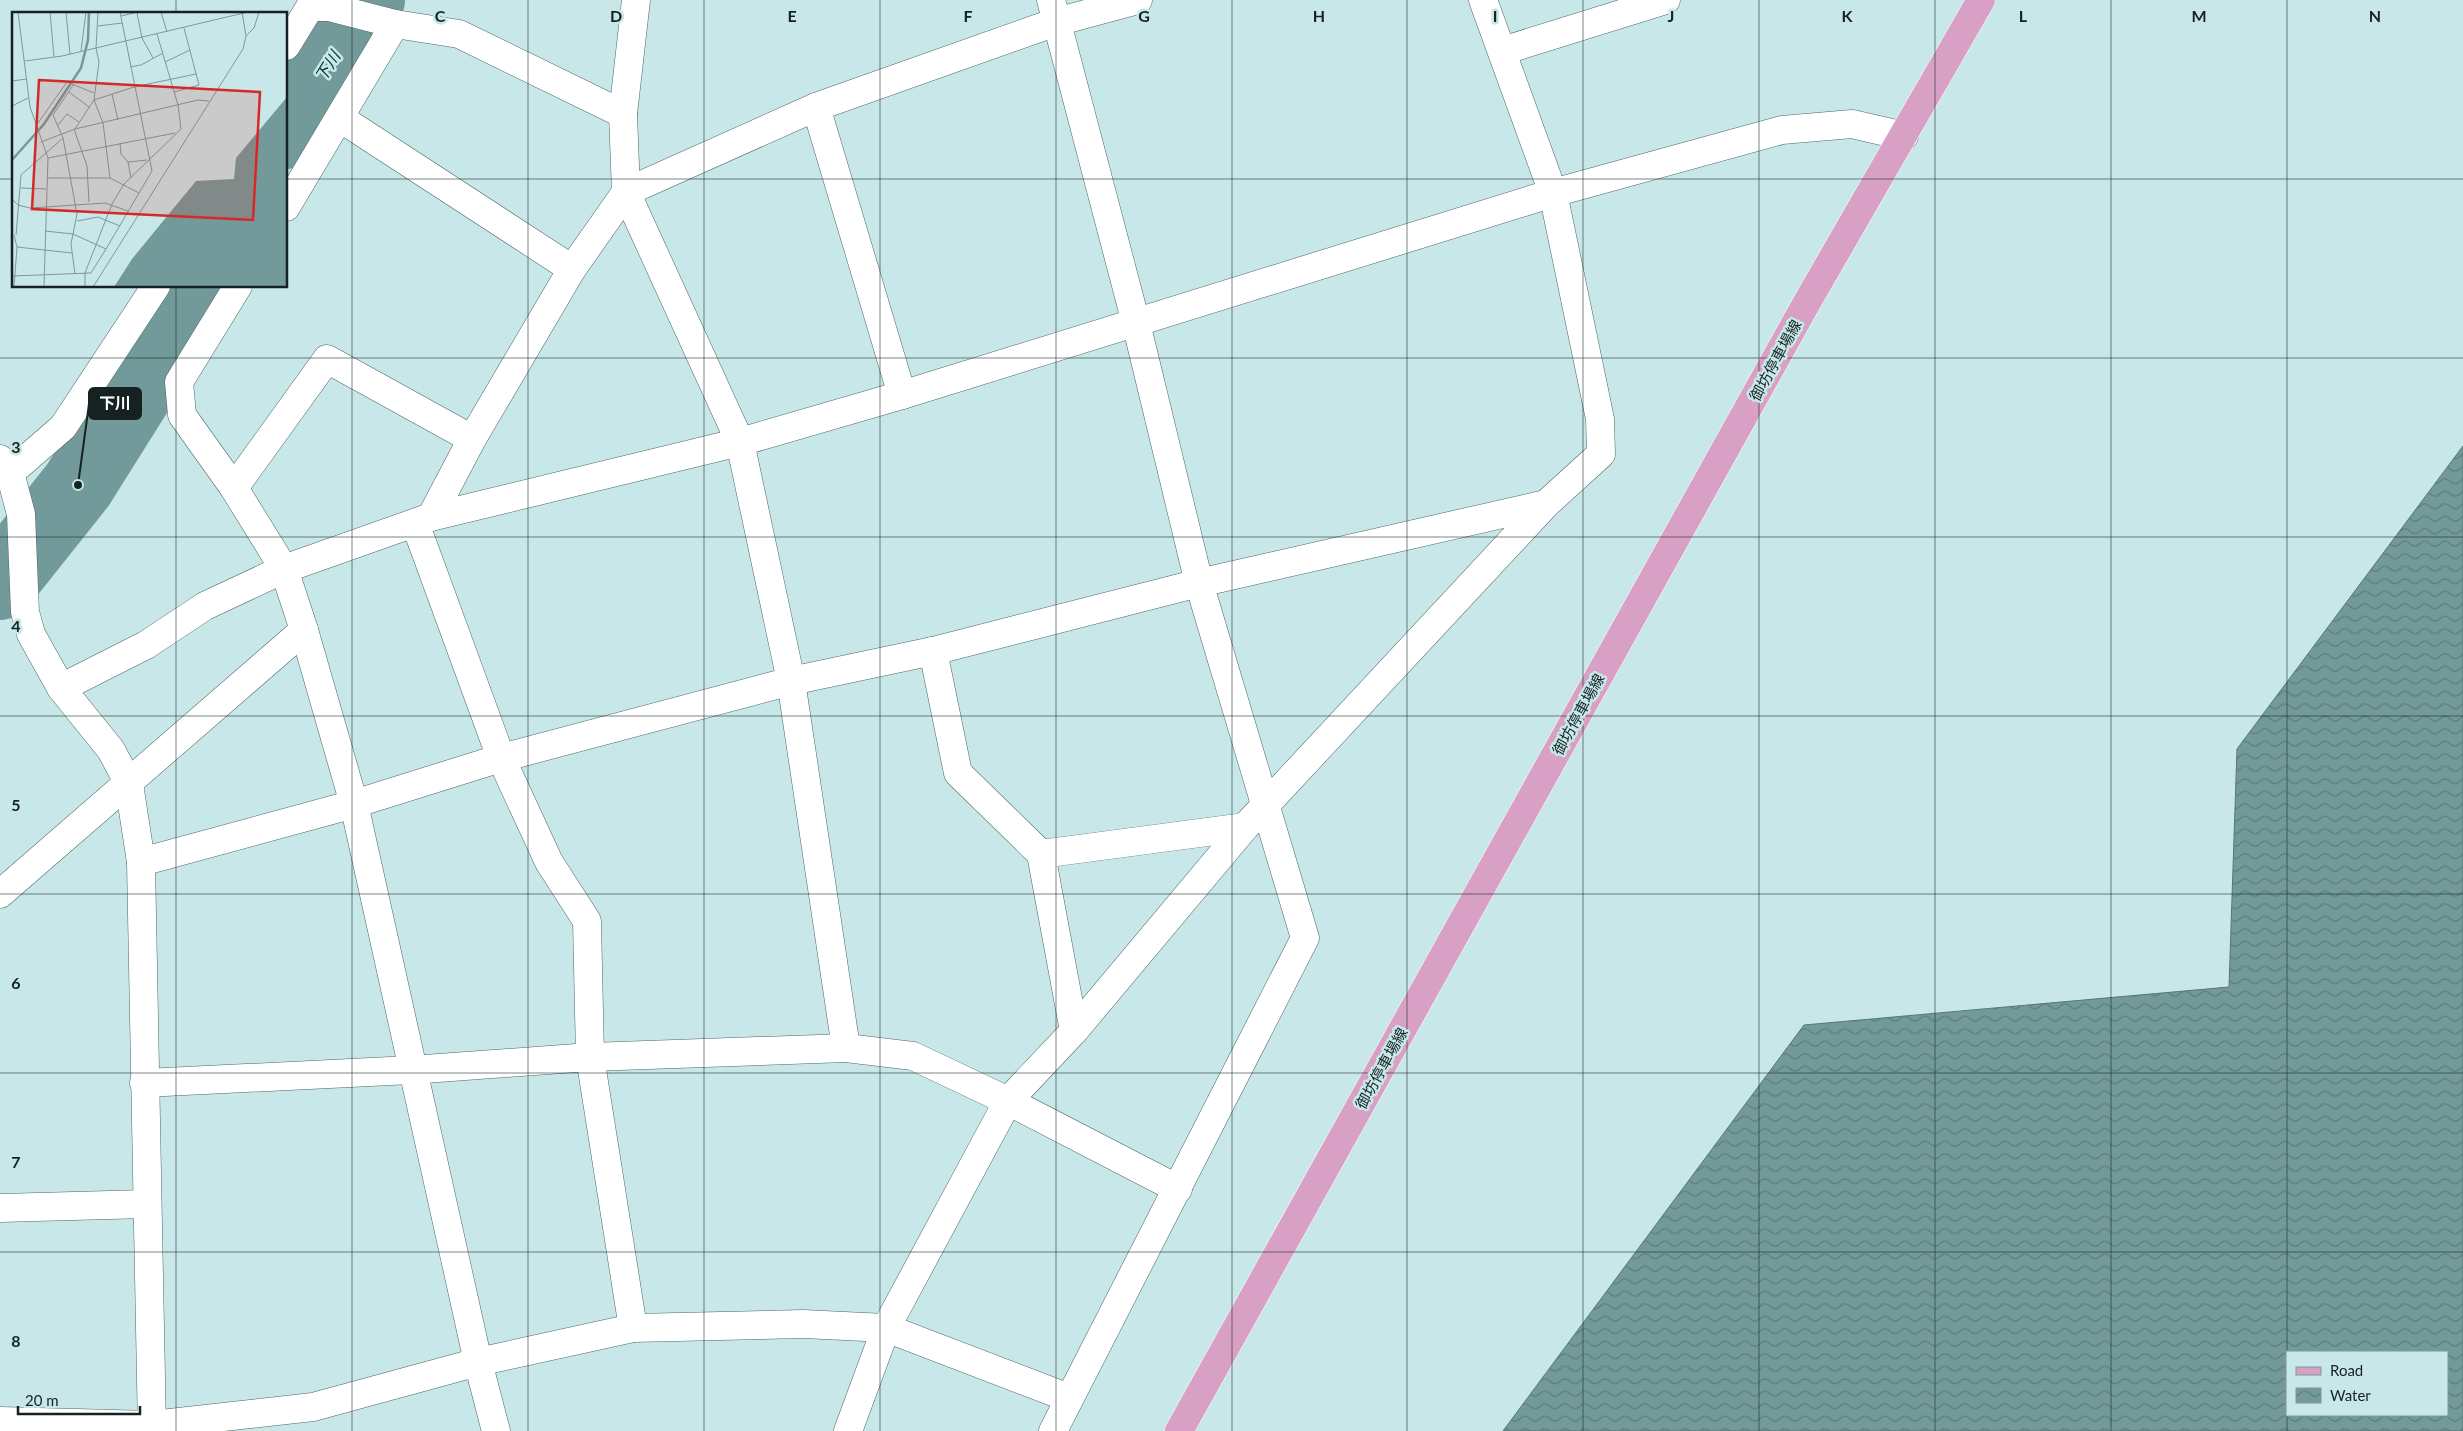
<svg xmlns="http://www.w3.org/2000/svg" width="2463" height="1431" font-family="Lato,'Noto Sans JP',sans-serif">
	<defs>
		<pattern id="water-waves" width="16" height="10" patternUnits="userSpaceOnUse" patternTransform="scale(1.25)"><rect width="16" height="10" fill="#739a9a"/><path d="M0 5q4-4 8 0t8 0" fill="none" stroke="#5d7d7d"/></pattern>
	</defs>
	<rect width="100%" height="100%" fill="#c8e7e8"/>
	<!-- water -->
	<path fill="url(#water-waves)" stroke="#577676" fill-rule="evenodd" d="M2463,446V1431H1503L1804,1025L2229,987L2237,749ZM2287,1352H2447V1415H2287Z"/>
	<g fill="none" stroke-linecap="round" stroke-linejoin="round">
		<!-- river -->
		<g stroke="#739a9a" stroke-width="74">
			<path d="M286,132L368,0"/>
			<path d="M0,583L78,485L162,351L198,286"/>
		</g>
		<defs>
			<g id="minor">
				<path d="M1051,0L1136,323L1199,583L1305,938L1053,1431"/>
				<path d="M286,46L310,7H329L395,24L459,34L623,114"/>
				<path d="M1502,51L1666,0"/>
				<path d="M816,107L902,395"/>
				<path d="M340,118L572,269"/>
				<path d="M286,207L395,24"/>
				<path d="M238,286L179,382L182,415L234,488L284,569L304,630L354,804L478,1362L496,1431"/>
				<path d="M0,459L10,473L21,514L25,612L31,634L61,688L111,750L129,784L141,862L152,1431"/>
				<path d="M10,473L63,427L156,286"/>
				<path d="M234,488L327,359L472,439"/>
				<path d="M431,517L472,439L572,269L626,192L623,114L636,0"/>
				<path d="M415,523L501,758L549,862L587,921L590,1057L633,1328"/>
				<path d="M933,651L958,773L1041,854L1074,1031"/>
				<path d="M61,688L146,645L205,606L284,569L431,517L740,442L902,395L1553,193L1782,130L1852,124L1904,136"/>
				<path d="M1041,854L1245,827"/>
				<path d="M141,862L354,804L501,758L791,681L933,651L1199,583L1546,504"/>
				<path d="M0,894L304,630"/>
				<path d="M846,1048L791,681L740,442L626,192L816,107L1056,22L1138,0"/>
				<path d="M144,1083L411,1070L590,1057L846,1048L913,1056L1008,1101L1178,1189"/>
				<path d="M0,1208L146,1204"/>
				<path d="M0,1421L152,1425L313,1407L478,1362L633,1328L803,1324L886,1328L1069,1398"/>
				<path d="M848,1431L886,1328L1008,1101L1074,1031L1245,827L1546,504L1601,454L1600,419L1553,193L1483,0"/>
			</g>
			<path id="major" d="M1179,1431L1806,304L1981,0"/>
		</defs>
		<!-- minor casing -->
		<use href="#minor" stroke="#4c6768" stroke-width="29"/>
		<!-- major casing -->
		<use href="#major" stroke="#fff" stroke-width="29"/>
		<!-- minor -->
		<use href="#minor" stroke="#fff" stroke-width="28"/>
		<!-- major -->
		<use href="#major" stroke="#d7a0c4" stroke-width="28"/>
	</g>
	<!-- grid -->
	<path fill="none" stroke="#162222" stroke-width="1" stroke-opacity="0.55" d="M176,0V14M352,0V1431M528,0V1431M704,0V1431M880,0V1431M1056,0V1431M1232,0V1431M1407,0V1431M1583,0V1431M1759,0V1431M1935,0V1431M2111,0V1431M2287,0V1352M0,179H14M286,179H2463M176,286V1431M0,358H2463M0,537H2463M0,716H2463M0,894H2463M0,1073H2463M0,1252H2463M2287,1415V1431"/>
	<g text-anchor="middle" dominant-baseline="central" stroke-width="5" stroke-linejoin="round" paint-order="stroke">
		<!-- street labels -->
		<g font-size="15" fill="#162222" stroke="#c8e7e8">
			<text transform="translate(1775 360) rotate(-61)">御坊停車場線</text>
			<text transform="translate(1578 714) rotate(-61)">御坊停車場線</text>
			<text transform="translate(1381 1068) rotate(-61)">御坊停車場線</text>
		</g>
		<!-- water labels -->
		<g font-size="16" font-style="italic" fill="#083132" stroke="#c8e7e8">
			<text transform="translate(327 66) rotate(-58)">下川</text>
		</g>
	</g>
	<!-- overview -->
	<g transform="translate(12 12)">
		<rect width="275" height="275" fill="#c8e7e8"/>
		<path d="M275,85V275H102L120,247L184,169L222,167L224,146Z" fill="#739a9a"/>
		<path fill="none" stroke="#739a9a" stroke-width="2.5" d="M0,148L32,112L69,56L76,28L77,0"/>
		<path fill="none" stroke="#819899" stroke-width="1" d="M6,0L18,95L36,146L32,275M38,0L42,45M54,0L58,42M149,0L155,20M125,1L130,26L141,46M109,4L126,0M86,14L110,11M234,24L242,16L247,0M69,39L74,0M13,49L50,44L236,0M153,50L178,38M118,55L129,53L151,41M0,69L15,67M62,72L41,103L51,126L65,202L59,232L63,262M57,80L77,95M162,80L187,73L172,16M100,82L106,108M0,94L16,86M26,111L55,70L82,81M46,113L55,102L67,110M62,117L75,154L77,190M63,117L82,88L87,50L84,36L86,0M29,130L63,117L186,88L197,89M108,131L109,142L116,150L119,166M36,146L163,121M116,150L135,148M35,166H98L127,181M98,166L91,111L82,88L122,75L184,62M9,176L34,177M0,187L6,193L18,196L93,191L116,199M65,209L86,205L108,214M33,219L61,222L94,237L140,159L108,0M4,223L9,163L51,126M5,235L60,241M0,264L79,261L94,237M2,275L5,235L2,223M73,275V261L100,192L112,172L169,117L166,93L145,22M81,275L231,37L234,24L230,0"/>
		<path fill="#d62828" fill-opacity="0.15" stroke="#d62828" stroke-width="2.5" d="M27,68L248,80L241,208L20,197Z"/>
		<rect width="275" height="275" fill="none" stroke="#162222" stroke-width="2.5"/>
	</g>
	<g font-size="16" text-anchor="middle" font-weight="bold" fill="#162222" stroke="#c8e7e8" stroke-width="5" stroke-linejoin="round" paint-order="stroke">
		<text x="440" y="22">C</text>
		<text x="616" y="22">D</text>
		<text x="792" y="22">E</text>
		<text x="968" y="22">F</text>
		<text x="1144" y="22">G</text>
		<text x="1319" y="22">H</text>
		<text x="1495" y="22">I</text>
		<text x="1671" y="22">J</text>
		<text x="1847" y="22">K</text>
		<text x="2023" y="22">L</text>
		<text x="2199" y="22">M</text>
		<text x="2375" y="22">N</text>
		<text x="16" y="453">3</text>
		<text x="16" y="632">4</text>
		<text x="16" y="811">5</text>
		<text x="16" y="989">6</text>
		<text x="16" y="1168">7</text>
		<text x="16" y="1347">8</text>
	</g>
	<!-- callouts -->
	<path fill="none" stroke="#162222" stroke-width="2" d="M78 485L89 404"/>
	<circle fill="#162222" stroke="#c8e7e8" stroke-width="2" cx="78" cy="485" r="5"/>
	<rect fill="#162222" stroke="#162222" stroke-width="2" x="89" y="388" width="52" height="31" rx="5"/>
	<g font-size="16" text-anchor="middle" font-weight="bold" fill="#fff">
		<text x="115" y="409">下川</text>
	</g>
	<!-- legend -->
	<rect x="2286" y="1351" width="162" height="65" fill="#c8e7e8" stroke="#819899"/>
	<rect x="2296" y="1367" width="25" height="8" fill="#d7a0c4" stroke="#819899"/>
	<text x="2330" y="1376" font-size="15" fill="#162222">Road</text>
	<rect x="2296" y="1388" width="25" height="15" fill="url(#water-waves)" stroke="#819899"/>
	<text x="2330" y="1401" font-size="15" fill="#162222">Water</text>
	<!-- scale -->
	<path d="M18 1406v8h122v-8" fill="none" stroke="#162222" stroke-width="2.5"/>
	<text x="25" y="1406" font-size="15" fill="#162222" stroke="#c8e7e8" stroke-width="4" paint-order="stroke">20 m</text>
</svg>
